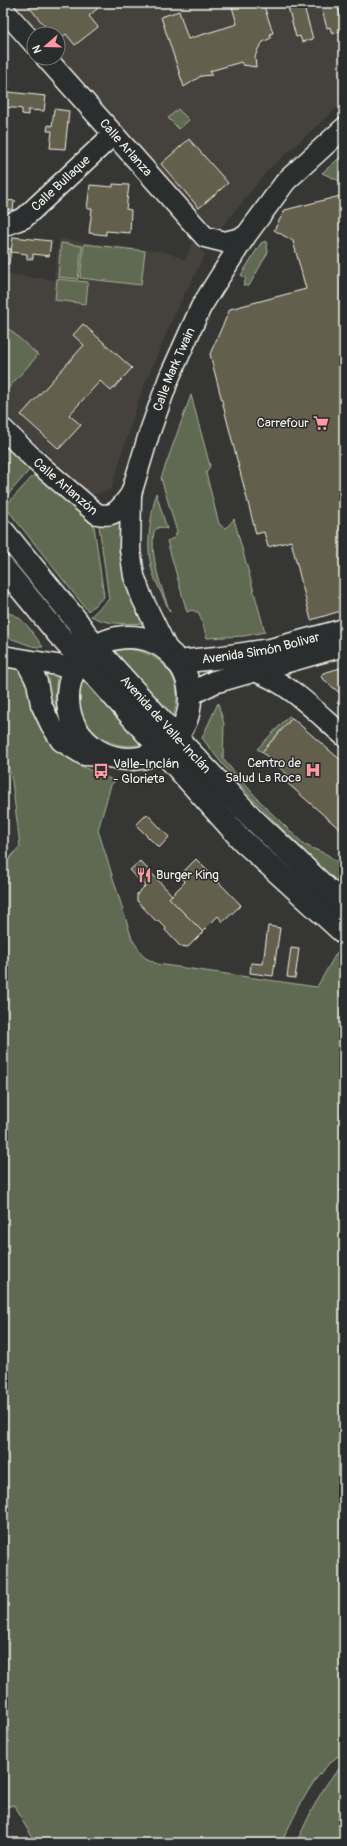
<svg xmlns="http://www.w3.org/2000/svg" width="347" height="1846" font-family="Pangolin,sans-serif">
	<rect width="100%" height="100%" fill="#363734"/>
	<filter id="ink" filterUnits="userSpaceOnUse"><feTurbulence type="fractalNoise" baseFrequency=".025" numOctaves="2"/><feDisplacementMap in="SourceGraphic" scale="8" xChannelSelector="R" yChannelSelector="G"/><feConvolveMatrix kernelMatrix="1 2 1 2 8 2 1 2 1" color-interpolation-filters="sRGB"/></filter>
	<g filter="url(#ink)">
		<!-- built -->
		<g fill="#44433c">
			<path d="M14,3H344V101L267,171L217,233L58,55V34H40Z"/>
			<path d="M59,239L166,252L185,260L193,242L205,255L177,308L139,398L111,490L91,495L3,412V274L54,280Z"/>
		</g>
		<!-- green -->
		<g fill="#606b52" stroke="#aaae9d">
			<path d="M178,109L189,120L179,129L168,118Z"/>
			<path d="M344,154V183L322,173Z"/>
			<path d="M266,241L268,252L249,286L243,285L246,279L241,275L261,243Z"/>
			<path d="M61,243L82,246L78,279L58,277Z"/>
			<path d="M84,244L145,251L141,285L80,278Z"/>
			<path d="M57,279L88,282L86,304L55,300Z"/>
			<path d="M9,329L38,355L3,394V335Z"/>
			<path d="M191,395L210,466L206,473L219,524L225,528L229,525L234,519L265,632L244,636L207,638L199,613L192,610L187,612L167,541L174,538L177,532L161,478Z"/>
			<path d="M3,440L32,467L6,497L3,495Z"/>
			<path d="M38,473L94,526L104,597L88,611L3,504L9,502L35,474Z"/>
			<path d="M156,493L167,529L159,527L154,531C150,559 161,586 170,612C164,598 156,584 152,570C145,544 151,518 156,493Z"/>
			<path d="M119,514L145,623C129,624 106,625 91,616L109,599L98,518Z"/>
			<path d="M3,613C21,611 33,634 43,647C28,648 19,639 3,637Z"/>
			<path d="M127,649C164,652 189,684 171,720L112,651Z"/>
			<path d="M9,665L21,672L29,681L33,706L38,723L51,744L81,766L115,781L111,785L98,830L132,939L144,957L157,964L317,987L337,952L344,958V1752C313,1771 297,1812 281,1843H36L23,1822L15,1805L5,1807L3,1810V866L20,846L12,781L3,746V668Z"/>
			<path d="M36,668L57,675L55,700L63,727L59,731Z"/>
			<path d="M86,675L145,743C104,757 62,714 86,675Z"/>
			<path d="M218,703L224,724L223,759L265,807L305,845L328,855L344,868V890C295,841 243,794 202,738Z"/>
			<path d="M289,716L292,718L262,752L257,749Z"/>
			<path d="M344,1765V1843H296C308,1820 323,1780 344,1765Z"/>
		</g>
		<!-- building -->
		<g fill="#645e4e" stroke="#f4f1e8">
			<path d="M26,3H93L98,8L89,16L98,27L75,45L66,34L58,41V34H51Z"/>
			<path d="M231,3H263L273,33L270,34L271,38L263,42L258,49L255,57L256,67L243,65L241,62L210,71L212,75L201,76L184,87L161,17L179,11L188,39L237,24Z"/>
			<path d="M287,3H303L313,39L302,42L300,36L296,37Z"/>
			<path d="M320,3H337L344,30L332,34L330,27L327,28Z"/>
			<path d="M3,80L9,81L7,96L3,95Z"/>
			<path d="M8,92L46,96L44,111L28,110V115L22,114V109L6,107Z"/>
			<path d="M54,109L69,111L65,149L50,148L52,131H47L48,125L52,126Z"/>
			<path d="M3,117H6L3,146Z"/>
			<path d="M189,139L228,183L199,208L161,164Z"/>
			<path d="M113,184L129,185L126,209L131,210L130,233L106,231V235L89,233L92,209H87L90,185L113,187Z"/>
			<path d="M344,195V610L311,620L291,541L268,547L264,532L256,534L210,354L230,309L306,289L293,241L274,230L285,210Z"/>
			<path d="M3,200L16,201L14,202L13,210L3,209Z"/>
			<path d="M13,237L51,241L49,256L33,254V259H27V254L11,252Z"/>
			<path d="M3,248L11,249L9,264L3,263Z"/>
			<path d="M83,324L132,368L111,391L100,381L69,415L81,425L59,449L21,415L84,345L73,335Z"/>
			<path d="M344,667V710L337,703L343,696L321,677L323,673Z"/>
			<path d="M292,718L344,763V833L285,781L289,776L262,752Z"/>
			<path d="M147,814L169,837L159,848L136,825Z"/>
			<path d="M196,859L241,905L223,922L218,916L202,932L169,898L185,882L179,876Z"/>
			<path d="M140,861L172,895L169,898L203,932L188,947L180,946L165,930L166,928L158,920L157,922L137,901V894L145,886L130,870Z"/>
			<path d="M268,926L280,928L273,976L250,973L251,963L263,964Z"/>
			<path d="M291,948L299,949L295,978L287,977Z"/>
		</g>
		<g fill="none" stroke-linecap="round" stroke-linejoin="round">
			<defs>
				<g id="minor">
					<path d="M3,9L34,44"/>
					<path id="s1" d="M46,58L205,237L225,242L245,237"/>
					<path id="s2" d="M3,226L24,218L114,134"/>
					<path id="s3" d="M3,429L40,465L97,514C116,518 120,508 131,494"/>
					<path id="s4" d="M169,653L142,598L134,576L130,549L131,494L149,434L169,378L201,307L214,286L245,237L286,181L344,128"/>
					<path d="M3,656L57,665L75,670"/>
					<path d="M26,661L37,682L41,704L51,725L61,741L84,755L108,756"/>
					<path d="M254,671C290,683 316,712 344,736"/>
				</g>
				<g id="major">
					<path id="s5" d="M3,531L76,620L95,647L176,737L254,820L344,905"/>
					<path d="M3,567L59,635L241,839L344,933"/>
					<circle cx="129" cy="698" r="61"/>
					<path id="s6" d="M177,662L216,658L270,650L344,630"/>
					<path d="M190,694L214,682L337,647"/>
				</g>
			</defs>
			<!-- minor casing -->
			<use href="#minor" stroke="#f4f1e8" stroke-width="23"/>
			<!-- major casing -->
			<use href="#major" stroke="#f4f1e8" stroke-width="25"/>
			<!-- minor -->
			<use href="#minor" stroke="#2a2d2e" stroke-width="20"/>
			<!-- major -->
			<use href="#major" stroke="#2a2d2e" stroke-width="22"/>
		</g>
	</g>
	<!-- icons -->
	<defs>
		<symbol id="supermarket-bare" viewBox="-9 -9 18 18"><path d="M-6-5.5h2.5l.6 2H6L4.5 2H-2.5L-4.4-4H-6ZM-1.5 3.2a1.3 1.3 0 1 0 .1 0ZM3 3.2a1.3 1.3 0 1 0 .1 0Z" fill="#ff9aa2" stroke="#2a2d2e" stroke-width="2.5" paint-order="stroke"/></symbol>
		<symbol id="hospital-bare" viewBox="-9 -9 18 18"><path d="M-5-5h3v3.5h4V-5h3V5h-3V1.5h-4V5h-3Z" fill="#ff9aa2" stroke="#2a2d2e" stroke-width="2.5" paint-order="stroke"/></symbol>
		<symbol id="bus-bare" viewBox="-9 -9 18 18"><path d="M-5-6H5V4H4V6H2V4H-2V6H-4V4H-5ZM-3.5-4V0h7V-4ZM-3.5 1.2v1.5H-2V1.2ZM2 1.2v1.5H3.5V1.2Z" fill="#ff9aa2" stroke="#2a2d2e" stroke-width="2.5" paint-order="stroke"/></symbol>
		<symbol id="restaurant-bare" viewBox="-9 -9 18 18"><path d="M-5-6h1v4h1v-4h1v4h1v-4h1v5L-1.5 .5V6h-2V.5L-5-1ZM5-6V6H3V1.5H1.5Q1.5-4 5-6Z" fill="#ff9aa2" stroke="#2a2d2e" stroke-width="2.5" paint-order="stroke"/></symbol>
	</defs>
	<g fill-rule="evenodd">
		<use href="#supermarket-bare" x="310" y="412" width="22" height="22"/>
		<use href="#hospital-bare" x="302" y="759" width="22" height="22"/>
		<use href="#bus-bare" x="90" y="760" width="22" height="22"/>
		<use href="#restaurant-bare" x="133" y="864" width="22" height="22"/>
	</g>
	<g text-anchor="middle" dominant-baseline="central" stroke-width="3" stroke-linejoin="round" paint-order="stroke">
		<!-- street labels -->
		<g font-size="13" fill="#f4f1e8" stroke="#2a2d2e">
			<text stroke="none"><textPath href="#s1" startOffset="120">Calle Arlanza</textPath></text>
			<text stroke="none"><textPath href="#s2" startOffset="73">Calle Bullaque</textPath></text>
			<text stroke="none"><textPath href="#s4" startOffset="299">Calle Mark Twain</textPath></text>
			<text stroke="none"><textPath href="#s3" startOffset="85">Calle Arlanzón</textPath></text>
			<text stroke="none"><textPath href="#s6" startOffset="85">Avenida Simón Bolivar</textPath></text>
			<text stroke="none"><textPath href="#s5" startOffset="253">Avenida de Valle-Inclán</textPath></text>
		</g>
		<!-- poi labels -->
		<g font-size="13" fill="#f4f1e8" stroke="#2a2d2e" text-anchor="end">
			<text x="309" y="423">Carrefour</text>
			<text x="301" y="763">Centro de<tspan x="301" dy="15">Salud La Roca</tspan></text>
			<text x="113" y="764" text-anchor="start">Valle-Inclán<tspan x="113" dy="15">- Glorieta</tspan></text>
			<text x="156" y="875" text-anchor="start">Burger King</text>
		</g>
	</g>
	<!-- margin -->
	<rect width="347" height="1846" fill="none" stroke="#2a2d2e" stroke-width="16"/>
	<rect x="8" y="8" width="331" height="1830" fill="none" stroke="#f4f1e8" stroke-width="1.5" filter="url(#ink)"/>
	<!-- north arrow -->
	<g transform="translate(46 46) rotate(250)"><circle r="19" fill="#2a2d2e" stroke="#7b7b78"/>
	<path d="M0-3L7 15L0 10L-7 15Z" fill="#ff9aa2"/>
	<text y="-6" font-size="11" font-weight="bold" text-anchor="middle" fill="#f4f1e8">N</text>
	</g>
</svg>
